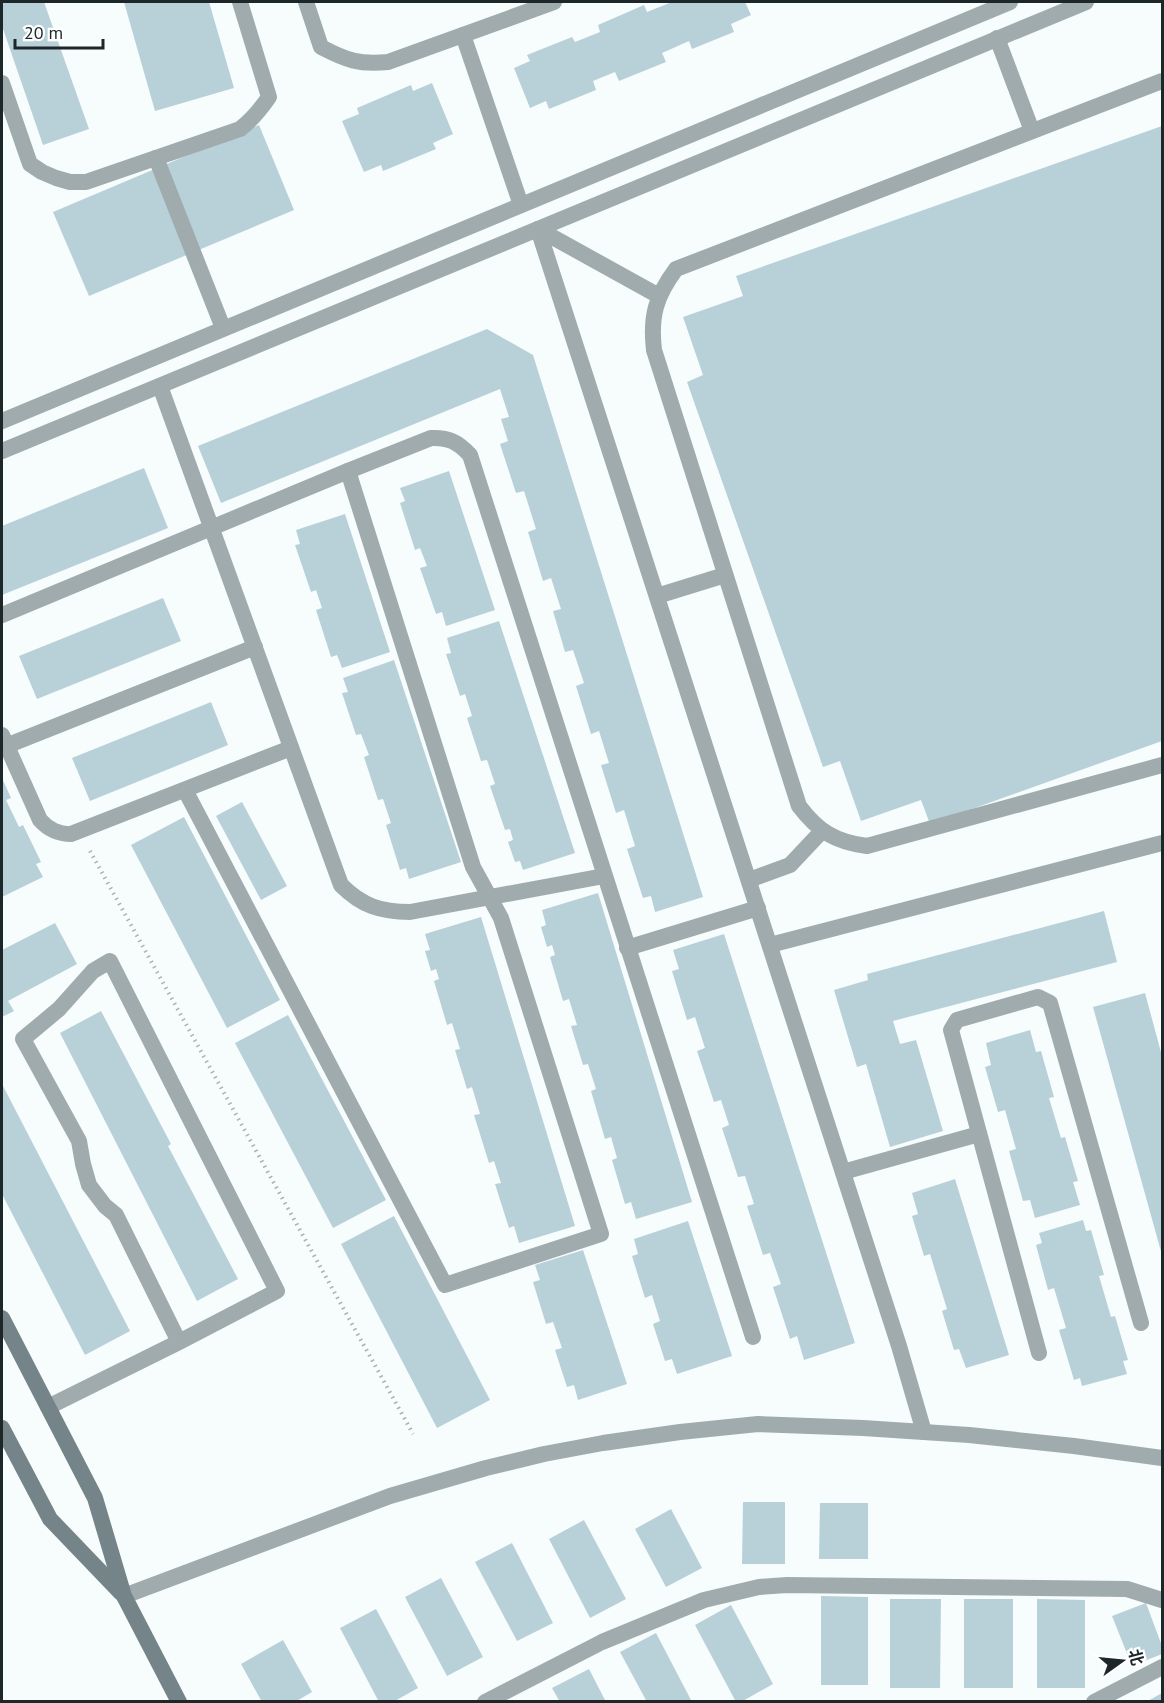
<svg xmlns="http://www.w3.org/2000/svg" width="1164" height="1703" font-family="'PT Sans','Noto Sans SC',sans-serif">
	<rect width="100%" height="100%" fill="#f7fcfd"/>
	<!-- building -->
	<g fill="#b8d1d9">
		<path d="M2,2H44L89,129L43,145L2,26Z"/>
		<path d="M124,2H209L234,88L155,111Z"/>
		<path d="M672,2H745L751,15L731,24L734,32L692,49L689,41L662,53L666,62L619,81L615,72L593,81L596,90L549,109L546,101L530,108L514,68L530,61L527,55L572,37L575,42L600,32L598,25L644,5L647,12Z"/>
		<path d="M432,83L453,134L433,143L436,149L383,171L381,165L364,172L342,121L359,114L357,108L411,85L413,91Z"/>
		<path d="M259,125L294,210L89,296L53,212Z"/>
		<path d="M1162,126V741L930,824L921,800L861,821L840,761L823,767L687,382L703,375L683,317L743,296L736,276Z"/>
		<path d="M487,329L533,355L703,897L655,912L651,896L643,898L627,849L635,846L624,810L616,813L601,765L609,763L599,731L591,734L576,686L584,683L573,650L565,652L553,611L561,609L551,578L543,581L528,532L536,529L524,491L516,493L500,444L508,441L501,419L509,417L500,389L221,503L198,446Z"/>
		<path d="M144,468L168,528L2,595V526Z"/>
		<path d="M449,471L495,610L446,626L442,612L436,614L420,568L427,566L420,548L415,550L400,503L405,501L400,488Z"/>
		<path d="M345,514L390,652L342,668L337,655L331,657L316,610L322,608L316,590L311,592L295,545L300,544L296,530Z"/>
		<path d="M163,598L181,641L37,699L19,656Z"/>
		<path d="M499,621L575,853L523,870L520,861L515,862L508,842L513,840L510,829L505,830L490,786L495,784L487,760L481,761L467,718L472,716L465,694L460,696L446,654L451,653L447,638Z"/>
		<path d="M394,660L461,862L409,879L406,868L400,870L386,825L391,823L383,799L378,800L364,757L369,755L361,734L356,735L342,693L348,692L343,678Z"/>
		<path d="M211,702L228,745L90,801L72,758Z"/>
		<path d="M2,778L11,798L6,800L19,827L23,825L41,862L36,864L43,877L2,897Z"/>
		<path d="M242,802L287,886L261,900L216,816Z"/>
		<path d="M184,817L280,1000L227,1028L131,845Z"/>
		<path d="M598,893L692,1202L636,1219L631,1202L625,1204L612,1160L617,1158L611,1137L605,1139L591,1091L596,1089L588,1064L583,1065L571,1026L577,1025L569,999L563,1001L550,957L555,955L552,945L547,947L541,927L546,925L542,910Z"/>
		<path d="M1104,911L1117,962L893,1021L900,1044L916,1040L943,1131L890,1147L866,1064L857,1067L834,990L868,980L867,974Z"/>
		<path d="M481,917L575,1226L519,1243L514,1226L509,1228L495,1184L501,1183L494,1161L489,1163L474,1115L480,1114L472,1087L467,1089L455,1050L460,1049L452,1023L447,1025L434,981L439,979L436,969L431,971L425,951L430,950L425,934Z"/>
		<path d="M55,923L77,964L8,1001L14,1011L2,1017V950Z"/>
		<path d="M724,934L855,1343L804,1360L797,1336L790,1339L773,1287L781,1284L770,1253L763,1255L747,1206L754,1204L745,1176L738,1177L722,1128L729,1125L721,1100L714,1102L697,1051L705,1048L695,1017L687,1020L672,971L679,969L673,950Z"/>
		<path d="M1145,993L1162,1056V1255L1093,1007Z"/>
		<path d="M101,1011L171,1144L168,1146L238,1279L197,1301L60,1033Z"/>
		<path d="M288,1015L386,1200L333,1228L235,1043Z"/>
		<path d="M1030,1030L1036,1052L1041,1051L1054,1097L1049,1098L1061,1138L1065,1137L1078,1181L1073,1182L1080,1205L1035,1218L1030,1200L1023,1201L1009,1151L1016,1149L1005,1110L998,1112L985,1067L991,1065L986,1043Z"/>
		<path d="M2,1084L130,1331L85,1355L2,1194Z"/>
		<path d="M955,1179L1009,1355L966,1368L959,1349L954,1350L942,1311L947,1309L930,1254L924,1256L912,1216L918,1214L912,1193Z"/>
		<path d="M394,1216L490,1400L437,1428L341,1244Z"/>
		<path d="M1083,1220L1086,1231L1091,1230L1104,1275L1099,1276L1111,1317L1115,1316L1128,1360L1123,1361L1127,1374L1082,1386L1080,1378L1074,1380L1059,1330L1066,1328L1054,1288L1048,1290L1036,1245L1042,1243L1039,1233Z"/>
		<path d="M688,1221L732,1356L677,1374L672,1359L665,1361L653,1324L660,1321L652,1295L645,1298L632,1256L638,1254L634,1239Z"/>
		<path d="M583,1250L627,1384L578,1400L574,1385L567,1387L555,1350L562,1348L553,1322L546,1324L533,1282L540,1280L535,1265Z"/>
		<path d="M743,1502H785V1564H742Z"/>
		<path d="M820,1503H868V1559H819Z"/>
		<path d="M671,1509L702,1568L666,1587L635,1529Z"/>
		<path d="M584,1520L626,1599L590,1618L549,1539Z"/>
		<path d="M512,1543L553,1623L517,1641L475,1562Z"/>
		<path d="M441,1578L483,1657L447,1676L405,1597Z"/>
		<path d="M821,1596L868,1597V1685H821Z"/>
		<path d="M890,1599H941L940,1688H890Z"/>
		<rect x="964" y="1599" width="49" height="89"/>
		<path d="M1037,1599L1085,1600V1688H1037Z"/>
		<path d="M1146,1603L1162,1646V1654L1132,1666L1112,1616Z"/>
		<path d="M731,1605L773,1684L741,1702H736L695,1625Z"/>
		<path d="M376,1609L418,1688L393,1702H379L340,1628Z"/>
		<path d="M656,1633L692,1702H647L620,1652Z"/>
		<path d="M283,1640L312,1692L295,1702H262L241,1664Z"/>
		<path d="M589,1669L606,1702H560L552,1688Z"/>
		<path d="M1162,1693V1702H1146Z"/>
	</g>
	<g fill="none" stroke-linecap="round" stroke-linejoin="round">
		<!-- path -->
		<path stroke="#abb1b3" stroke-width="4" stroke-dasharray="1.5 4.5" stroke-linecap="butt" d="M90,851L413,1434"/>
		<!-- service -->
		<g stroke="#a0abae" stroke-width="16">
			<path d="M306,2L321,47C346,60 359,65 388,62L554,2"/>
			<path d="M463,35L521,205"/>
			<path d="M997,38L1032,131"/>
			<path d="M1162,81L676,269C656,296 650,316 654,350L799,806C818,831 835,842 867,846L1162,765"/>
			<path d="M2,83L30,164L42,172L56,178L70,182H86L240,129C252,120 260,110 269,97L240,2"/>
			<path d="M156,158L223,328"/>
			<path d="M538,229L659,296"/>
			<path d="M160,386L341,885C362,906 381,912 410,912L604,876"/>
			<path d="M657,596L725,575"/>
			<path d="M2,615L348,471L431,438C448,437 458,442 470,455L753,1337"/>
			<path d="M2,735L40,820C49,830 58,834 71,834L291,748"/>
			<path d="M6,746L255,647"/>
			<path d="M185,790L445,1285L601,1234L501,918L473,867L348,471"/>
			<path d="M749,880L790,865L822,831"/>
			<path d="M627,948L758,908"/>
			<path d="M843,1172L979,1134"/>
			<path d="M1039,1353L951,1030L957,1020L1038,997L1050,1003L1141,1323"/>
			<path d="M48,1407L179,1342L277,1291L110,961L93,971L59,1009L23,1039L79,1141L83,1164L89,1185L105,1206L116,1215L179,1342"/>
			<path d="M485,1702L602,1642L704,1600L759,1587L787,1585L1127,1589L1162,1600"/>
			<path d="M1094,1702L1162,1667"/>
		</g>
		<!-- minor -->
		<g stroke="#a0abae" stroke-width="16">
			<path d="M538,229L899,1346L924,1432"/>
			<path d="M770,945L1162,843"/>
		</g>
		<!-- tertiary -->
		<g stroke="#a0abae" stroke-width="16">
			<path d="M2,421L1010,2"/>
			<path d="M2,451L1086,2"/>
			<path d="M124,1596L390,1496L486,1468L544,1454L603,1443L680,1432L758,1424L863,1428L969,1435L1074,1446L1162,1458"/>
		</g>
		<!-- secondary -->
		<g stroke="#758489" stroke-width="16">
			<path d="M2,1318L95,1498L124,1596L179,1702"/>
			<path d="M2,1428L50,1519L121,1593"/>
		</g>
	</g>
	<!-- border -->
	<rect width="1164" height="1703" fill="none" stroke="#1d272a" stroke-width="6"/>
	<!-- north arrow -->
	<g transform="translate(1122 1661) rotate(75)" stroke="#ffffff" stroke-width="4.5" paint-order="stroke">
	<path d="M0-4.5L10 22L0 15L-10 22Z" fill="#1d272a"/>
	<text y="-9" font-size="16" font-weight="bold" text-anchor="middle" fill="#1d272a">北</text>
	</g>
	<!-- scale -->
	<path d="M15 39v9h88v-9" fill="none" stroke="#1d272a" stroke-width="3"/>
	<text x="24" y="39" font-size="18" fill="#1d272a" stroke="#ffffff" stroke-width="4.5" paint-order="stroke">20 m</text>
</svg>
